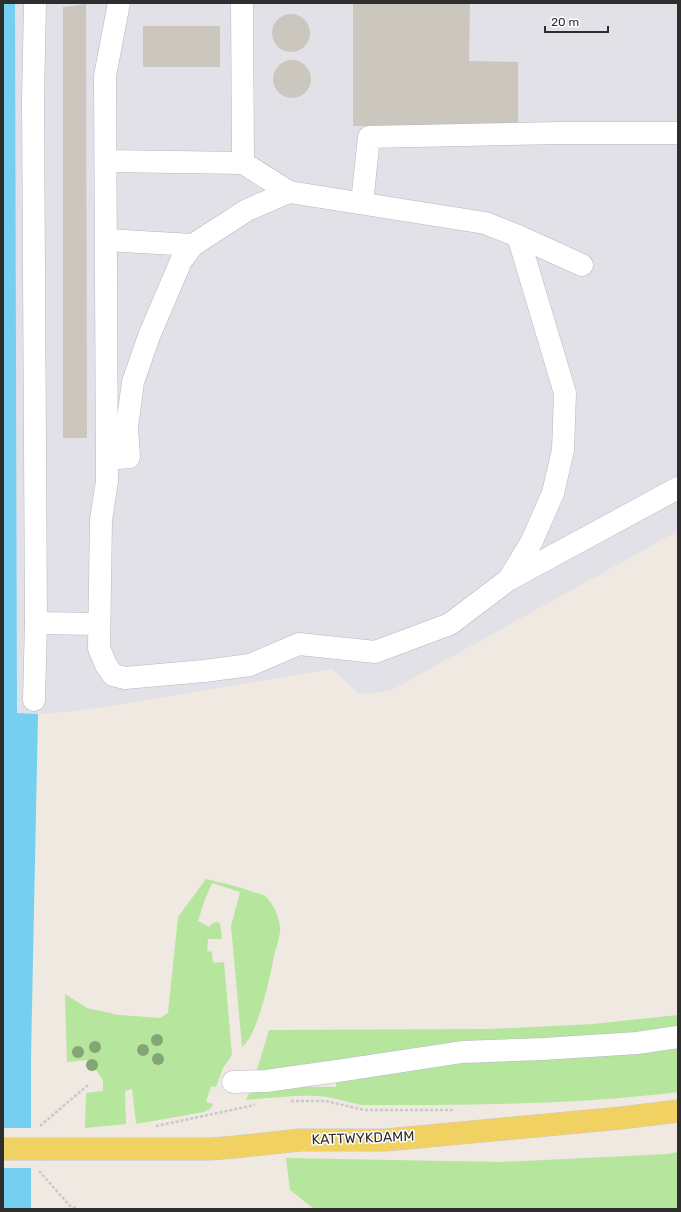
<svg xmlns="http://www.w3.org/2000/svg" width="681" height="1212" font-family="Rubik,sans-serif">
	<rect width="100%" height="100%" fill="#efe9e1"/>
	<!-- industrial -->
	<path fill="#e3e1e8" d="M15,3H678V531L390,691L359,694L332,669L104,707L66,712L38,714L17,713Z"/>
	<!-- green -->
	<g fill="#b6e59e">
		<path d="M206,879C222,883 238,886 253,892C257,893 262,894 265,896C274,905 281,919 280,932C279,940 276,948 274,956C270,977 258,1035 242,1047L231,926L240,892L212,883L204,902L198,921L209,927C212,923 214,921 220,923L222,939H208L207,951L212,952L213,963L224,962L232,1055L223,1068L216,1087L211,1086L206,1102L213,1104L210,1109L204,1112L136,1124L132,1089L125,1091L126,1124L85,1128L86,1093L103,1091V1080L89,1060L67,1062L65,994L87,1008L119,1015L160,1018L168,1013L178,917Z"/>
		<path d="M678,1015V1092C573,1105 467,1105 361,1105C347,1102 333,1097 318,1096C294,1095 270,1098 246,1100L249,1093L255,1089L268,1086L336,1087L337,1078L256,1073L269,1030L490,1029L593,1024Z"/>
		<path d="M678,1152V1209H314L290,1190L286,1158L501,1162L668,1154Z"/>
	</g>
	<!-- water -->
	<path fill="#75cff0" d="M3,3H15L17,713L38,714L31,1057V1209H3Z"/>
	<!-- pier -->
	<rect fill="#efe9e1" x="3" y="1128" width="30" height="40"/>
	<!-- building -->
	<g fill="#cbc7bf">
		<path d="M353,3H470L469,61L518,62V127L353,126Z"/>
		<path d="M86,4L87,438H63V7Z"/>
		<circle cx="291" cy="33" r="19"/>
		<rect x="143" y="26" width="77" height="41"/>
		<circle cx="292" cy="79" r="19"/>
	</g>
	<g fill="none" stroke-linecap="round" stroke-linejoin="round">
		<defs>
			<g id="minor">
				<path d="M35,3L33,100L36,623L99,624"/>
				<path d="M119,3L105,76L107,481L101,520L99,648L106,665L113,675L125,678L204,671L250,665L299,644L375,652L450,624L508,580L678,488"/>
				<path d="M106,161L243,163L242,3"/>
				<path d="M289,192L485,223L518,236L565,393L563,450L553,493L532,541L509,579"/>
				<path d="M362,203L369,137L562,133H678"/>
				<path d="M518,236L582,265"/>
				<path d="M106,240L193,245L247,210L289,192L243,163"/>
				<path d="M107,459L129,457L127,427L133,382L149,336L181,261L193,245"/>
				<path d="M34,700L36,623"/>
				<path d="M233,1082L266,1081L344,1070L462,1052L543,1049L637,1043L678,1037"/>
			</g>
			<path id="major" d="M48,1149H210L235,1147L300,1140H386L621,1118L678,1111"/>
		</defs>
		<!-- minor casing -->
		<use href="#minor" stroke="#b4b7c1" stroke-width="23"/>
		<!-- major casing -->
		<use href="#major" stroke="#c9c9c9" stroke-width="23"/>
		<!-- path -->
		<g stroke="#c9c9c9" stroke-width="2.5" stroke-dasharray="3 2" stroke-linecap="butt">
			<path d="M291,1101H326L364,1110H455"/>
			<path d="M40,1126L88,1085"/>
			<path d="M156,1126L255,1105"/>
			<path d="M39,1171L70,1206L78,1209"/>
		</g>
		<!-- minor -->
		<use href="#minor" stroke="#fff" stroke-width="22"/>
		<!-- major -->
		<use href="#major" stroke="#f2d163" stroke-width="22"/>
		<defs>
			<path id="major-bridge" d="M3,1149H48"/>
		</defs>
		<!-- major-bridge casing -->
		<use href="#major-bridge" stroke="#c9c9c9" stroke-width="23" stroke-linecap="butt"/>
		<!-- major-bridge -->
		<use href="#major-bridge" stroke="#f2d163" stroke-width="22"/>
	</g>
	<!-- trees -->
	<g fill="#84a574">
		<circle cx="157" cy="1040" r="6"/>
		<circle cx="95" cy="1047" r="6"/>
		<circle cx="143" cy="1050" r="6"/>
		<circle cx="78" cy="1052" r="6"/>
		<circle cx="158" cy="1059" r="6"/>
		<circle cx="92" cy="1065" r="6"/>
	</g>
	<g text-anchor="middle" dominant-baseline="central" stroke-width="3" stroke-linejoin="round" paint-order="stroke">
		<!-- street labels -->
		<g font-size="14" fill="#2e2e2e" stroke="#fff">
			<text transform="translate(363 1138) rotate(-2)">KATTWYKDAMM</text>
		</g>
	</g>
	<!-- border -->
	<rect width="681" height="1212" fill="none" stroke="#2e2e2e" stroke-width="8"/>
	<!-- scale -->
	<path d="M545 26v6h63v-6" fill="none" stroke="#2e2e2e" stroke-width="2"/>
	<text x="551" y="26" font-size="12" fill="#2e2e2e" stroke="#ffffff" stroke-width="3" paint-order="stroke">20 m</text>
</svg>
